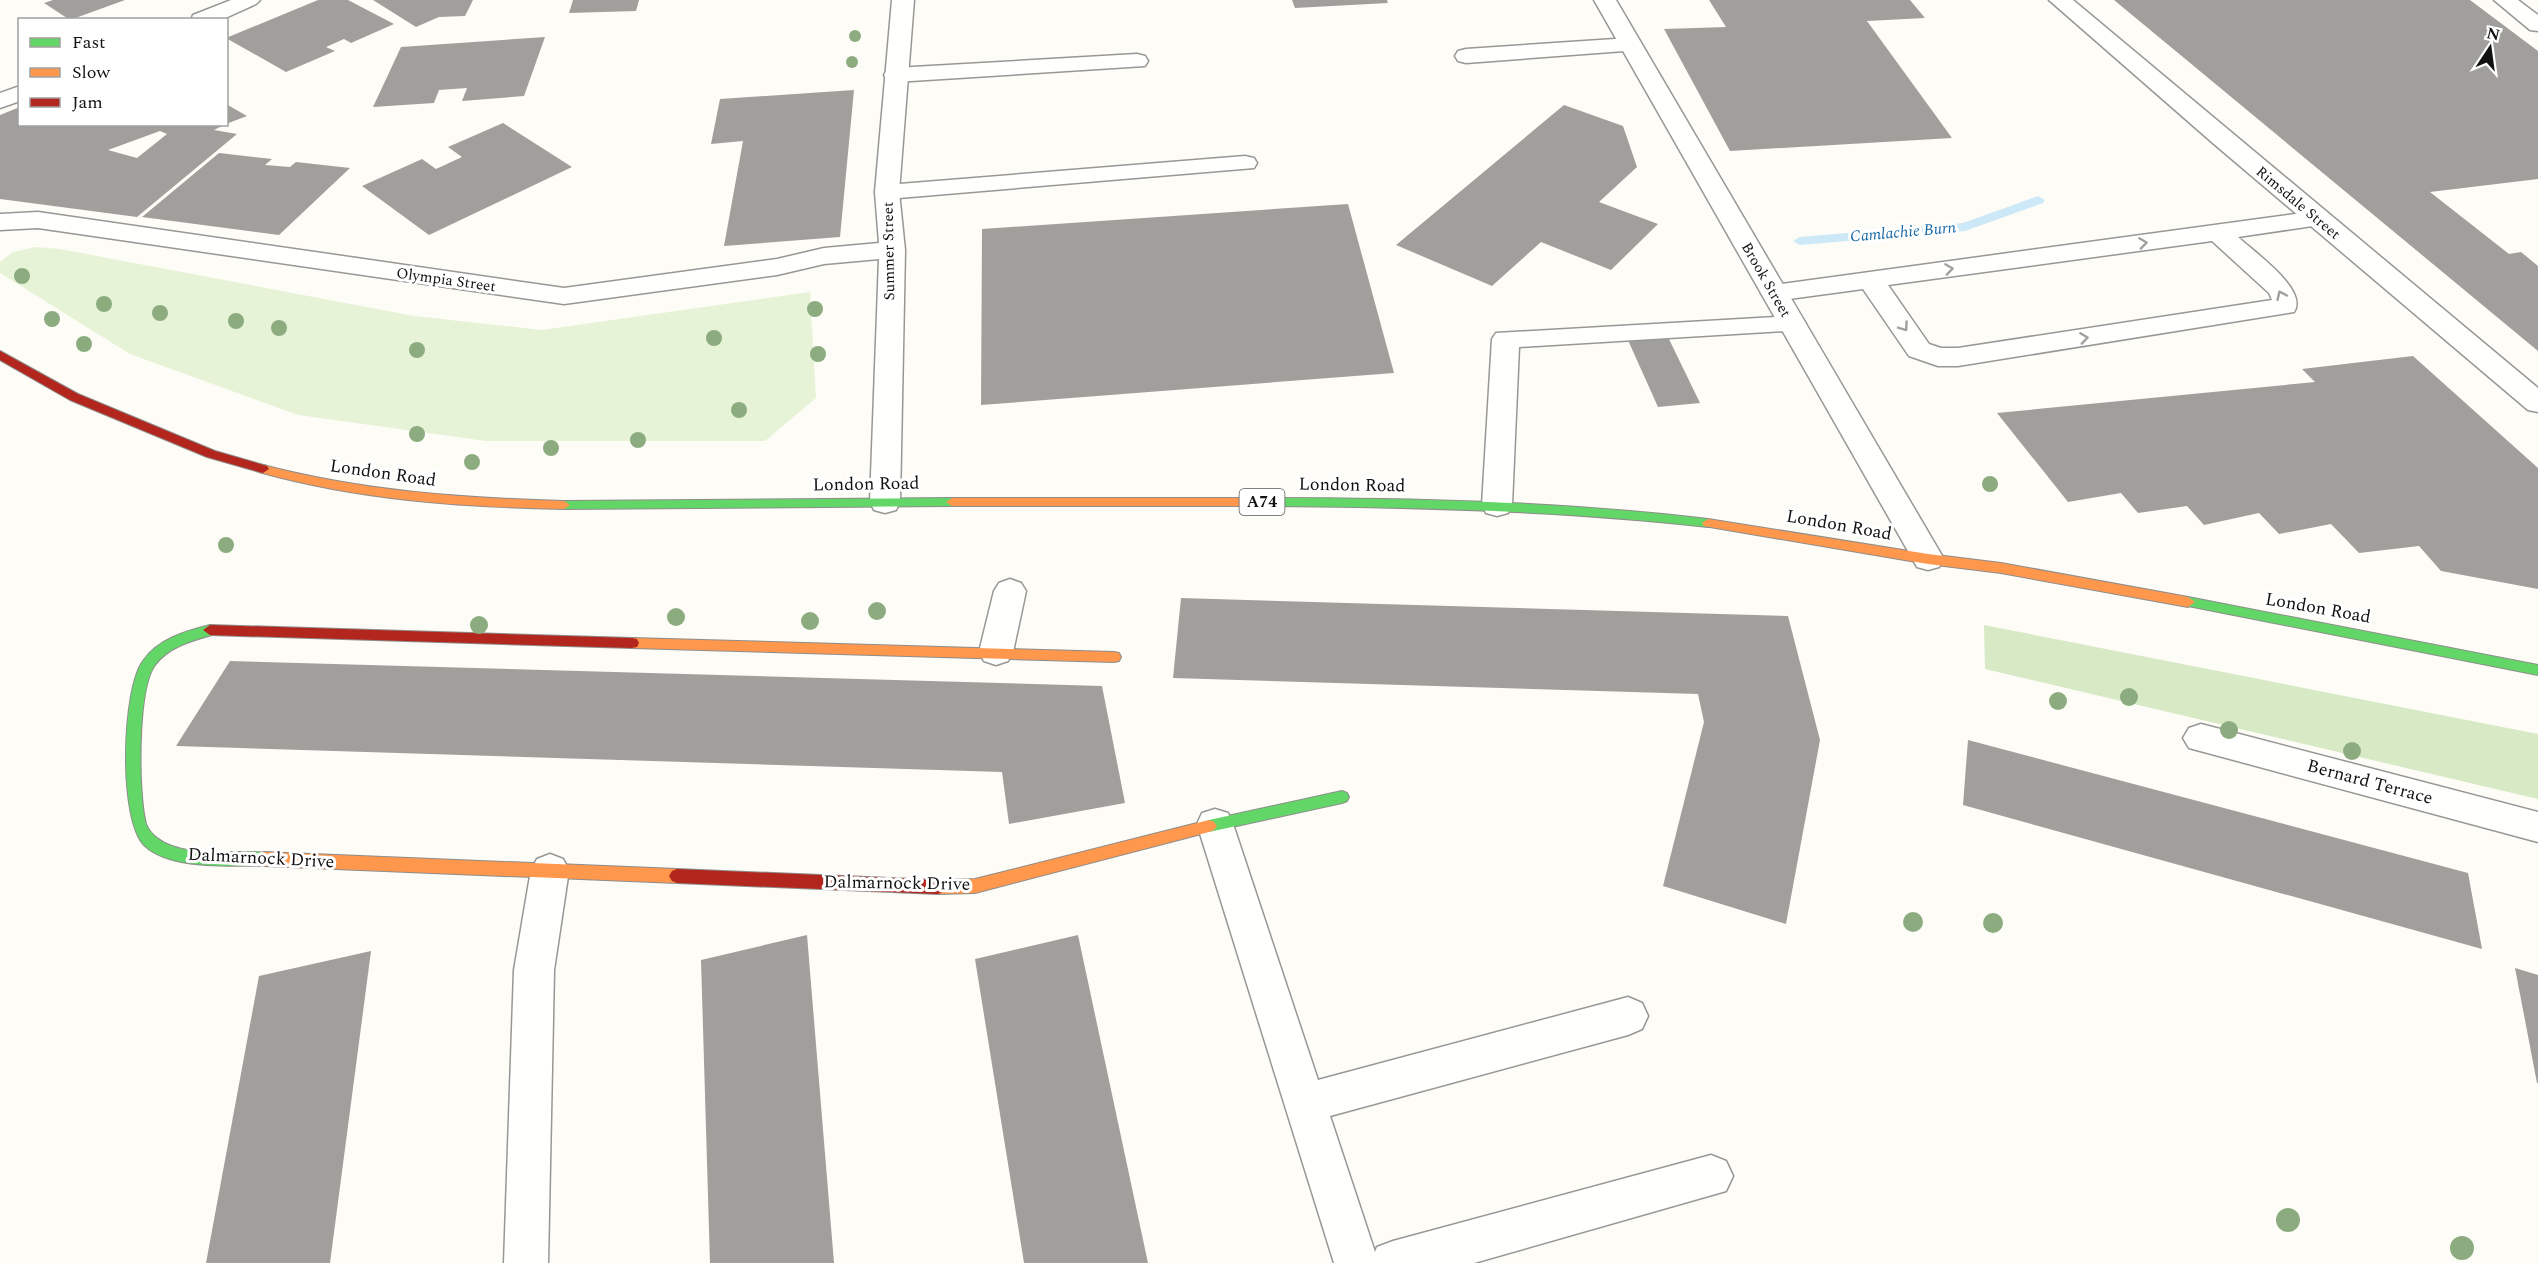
<svg xmlns="http://www.w3.org/2000/svg" width="2538" height="1263" font-family="Spectral,serif">
	<rect width="100%" height="100%" fill="#fdfcf7"/>
	<!-- green -->
	<path fill="#e7f3d7" d="M36,247L60,249L414,316L542,330L810,292L816,398L765,441H486L298,415L130,354L0,273V262L13,252Z"/>
	<!-- forest -->
	<path fill="#d8eac5" d="M1984,625L2538,734V799L1985,669Z"/>
	<g fill="none" stroke-linecap="round" stroke-linejoin="round">
		<!-- stream -->
		<path fill="#cde8f7" fill-rule="evenodd" d="M2038,196L2045,200L2043,203L1965,231L1800,245L1793,241L1800,237L1963,223Z"/>
	</g>
	<!-- building -->
	<g fill="#a19f9c" fill-rule="evenodd">
		<path d="M53,0H125L70,20L44,3Z"/>
		<path d="M318,0H348L394,24L351,43L344,39L326,47L335,51L286,72L226,38Z"/>
		<path d="M373,0H473L465,16L439,17L416,27Z"/>
		<path d="M573,0H639L636,11L569,13Z"/>
		<path d="M1292,0H1387L1388,3L1295,8Z"/>
		<path d="M1709,0H1910L1925,18L1867,21L1952,138L1730,151L1664,29L1726,27Z"/>
		<path d="M2114,0H2470L2538,51V179L2430,192L2509,254L2521,252L2538,266V351Z"/>
		<path d="M545,37L524,96L462,101L467,88L439,90L434,103L373,107L401,47Z"/>
		<path d="M854,90L840,237L724,246L743,141L711,144L720,99Z"/>
		<path d="M226,104L247,116L226,124Z"/>
		<path d="M1564,105L1623,126L1637,167L1599,202L1658,224L1611,270L1541,242L1492,286L1396,245Z"/>
		<path d="M20,107V124H226L214,130L237,134L137,217L0,199V115ZM160,131L167,134L137,158L108,150Z"/>
		<path d="M503,123L572,167L429,235L362,186L422,159L436,169L462,157L448,147Z"/>
		<path d="M219,153L272,159L265,165L290,167L296,162L350,168L279,235L142,217Z"/>
		<path d="M1348,204L1394,373L981,405L982,229Z"/>
		<path d="M1667,335L1700,403L1658,407L1627,338Z"/>
		<path d="M2413,356L2538,468V589L2441,571L2419,546L2359,553L2331,524L2279,534L2259,513L2204,525L2187,506L2138,513L2121,493L2068,502L1997,413L2315,382L2302,369Z"/>
		<path d="M1181,598L1788,616L1820,740L1786,924L1663,886L1704,722L1698,694L1173,678Z"/>
		<path d="M230,661L1102,686L1125,803L1009,824L1002,772L176,746Z"/>
		<path d="M1968,740L2468,873L2482,949L1963,805Z"/>
		<path d="M807,935L834,1263H710L701,960Z"/>
		<path d="M1078,935L1148,1263H1024L975,959Z"/>
		<path d="M371,951L330,1263H206L259,976Z"/>
		<path d="M2515,968L2538,975V1083H2537Z"/>
	</g>
	<g fill="none" stroke-linecap="round" stroke-linejoin="round">
		<defs>
			<g id="lane">
				<path d="M1630,38L1638,40L1641,45L1638,50L1466,63L1458,61L1455,56L1458,51L1466,49Z"/>
				<path d="M1137,54L1145,56L1148,61L1145,66L895,82L887,80L884,75L887,70L895,68Z"/>
				<path d="M1245,156L1254,158L1257,163L1254,168L887,199L878,197L875,192L878,187L887,185Z"/>
				<path d="M2317,211L2326,214L2330,219L2326,224L2238,237C2254,252 2309,290 2294,312L1958,366H1938L1909,356L1863,289L1774,301L1765,299L1761,293L1765,287L1774,285ZM2212,241L2269,293L2272,300L1958,348H1941L1929,344L1888,285Z"/>
				<path d="M1792,316L1802,318L1806,324L1802,330L1519,347L1512,505L1508,513L1497,516L1486,513L1482,505L1492,339L1496,333Z"/>
				<path d="M1215,809L1228,813L1233,824L1318,1080L1628,997L1642,1003L1648,1016L1642,1029L1628,1035L1330,1116L1375,1252L1377,1247L1393,1241L1711,1155L1726,1161L1733,1176L1726,1191L1474,1263H1334L1197,824L1202,813Z"/>
			</g>
			<g id="street">
				<path d="M231,0H260L256,4L221,20H191L193,15Z"/>
				<path d="M892,0H914L899,192L905,250L900,502L896,510L885,513L874,510L870,502L879,259L824,264L777,275L564,304L38,228L0,230V214L38,212L564,288L777,259L824,248L879,243L875,192Z"/>
				<path d="M1594,0H1616L1944,559L1939,567L1928,570L1917,567Z"/>
				<path d="M2049,0H2073L2538,388V412L2528,410L2214,144Z"/>
				<path d="M2494,0H2518L2538,15V31L2530,30Z"/>
				<path d="M20,86V101L0,108V93Z"/>
				<path d="M1010,579L1021,583L1026,591L1013,652L1008,661L996,665L984,661L979,652L994,591L999,583Z"/>
				<path d="M2201,724L2538,812V842L2189,748L2183,738L2189,728Z"/>
				<path d="M550,854L563,859L569,870L554,970L548,1263H504L514,970L531,870L537,859Z"/>
			</g>
			<g id="fast">
				<path d="M952,498L958,502L952,506L564,509L558,505L564,501Z"/>
				<path d="M1253,498C1405,498 1557,501 1708,519L1714,523L1708,527C1557,510 1405,507 1253,506L1247,502Z"/>
				<path d="M2188,597L2538,665V675L2183,605L2181,602L2183,599Z"/>
				<path d="M210,625L215,626L217,630L215,634C194,640 169,646 155,665C137,689 138,794 146,824C148,829 153,835 157,838C179,855 216,852 242,852C251,852 261,851 269,854L272,859L269,864L264,866C230,865 171,870 145,846C118,821 122,689 143,661C158,639 186,631 210,625Z"/>
				<path d="M1342,791L1347,793L1349,797L1347,801L1342,803L1209,832L1204,830L1201,826L1204,822L1209,820Z"/>
			</g>
			<g id="slow">
				<path d="M263,465C362,491 462,498 564,501L570,505L564,509C461,507 359,500 259,472L257,469Z"/>
				<path d="M952,498H1253L1259,502L1253,506H952L946,502Z"/>
				<path d="M1708,519L1928,554L2001,563L2188,597L2195,602L2188,607L2001,573L1928,564L1704,526L1702,523Z"/>
				<path d="M632,638L1114,652L1119,653L1121,657L1119,661L1114,662L632,648L627,647L625,643L627,639Z"/>
				<path d="M1209,820L1214,822L1217,826L1214,830L1209,832L975,893L938,894L933,892L930,887L933,882L938,880L975,879Z"/>
				<path d="M264,852L677,869L682,871L685,876L682,881L677,883L264,866L259,864L256,859L259,854Z"/>
			</g>
			<g id="jam">
				<path d="M0,351L78,394L215,451L267,466L269,469L263,473L207,457L70,400L0,360Z"/>
				<path d="M210,625L632,638L637,639L639,643L637,647L632,648L210,635L203,630Z"/>
				<path d="M677,869L938,880L943,882L946,887L943,892L938,894L677,883L672,881L669,876L672,871Z"/>
			</g>
		</defs>
		<!-- lane casing -->
		<use href="#lane" stroke="#979795" stroke-width="3"/>
		<!-- street casing -->
		<use href="#street" stroke="#979795" stroke-width="3"/>
		<!-- fast casing -->
		<use href="#fast" stroke="#8e8d8b" stroke-width="2"/>
		<!-- slow casing -->
		<use href="#slow" stroke="#8e8d8b" stroke-width="2"/>
		<!-- jam casing -->
		<use href="#jam" stroke="#8e8d8b" stroke-width="2"/>
		<!-- lane -->
		<use href="#lane" fill="#fffffe" fill-rule="evenodd"/>
		<!-- street -->
		<use href="#street" fill="#fffffe" fill-rule="evenodd"/>
		<!-- fast -->
		<use href="#fast" fill="#63d668" fill-rule="evenodd"/>
		<!-- slow -->
		<use href="#slow" fill="#ff974d" fill-rule="evenodd"/>
		<!-- jam -->
		<use href="#jam" fill="#b3261e" fill-rule="evenodd"/>
	</g>
	<!-- trees -->
	<g fill="#8cac80">
		<circle cx="855" cy="36" r="6"/>
		<circle cx="852" cy="62" r="6"/>
		<circle cx="22" cy="276" r="8"/>
		<circle cx="104" cy="304" r="8"/>
		<circle cx="815" cy="309" r="8"/>
		<circle cx="160" cy="313" r="8"/>
		<circle cx="52" cy="319" r="8"/>
		<circle cx="236" cy="321" r="8"/>
		<circle cx="279" cy="328" r="8"/>
		<circle cx="714" cy="338" r="8"/>
		<circle cx="84" cy="344" r="8"/>
		<circle cx="417" cy="350" r="8"/>
		<circle cx="818" cy="354" r="8"/>
		<circle cx="739" cy="410" r="8"/>
		<circle cx="417" cy="434" r="8"/>
		<circle cx="638" cy="440" r="8"/>
		<circle cx="551" cy="448" r="8"/>
		<circle cx="472" cy="462" r="8"/>
		<circle cx="1990" cy="484" r="8"/>
		<circle cx="226" cy="545" r="8"/>
		<circle cx="877" cy="611" r="9"/>
		<circle cx="676" cy="617" r="9"/>
		<circle cx="810" cy="621" r="9"/>
		<circle cx="479" cy="625" r="9"/>
		<circle cx="2129" cy="697" r="9"/>
		<circle cx="2058" cy="701" r="9"/>
		<circle cx="2229" cy="730" r="9"/>
		<circle cx="2352" cy="751" r="9"/>
		<circle cx="1913" cy="922" r="10"/>
		<circle cx="1993" cy="923" r="10"/>
		<circle cx="2288" cy="1220" r="12"/>
		<circle cx="2462" cy="1248" r="12"/>
	</g>
	<!-- one-way arrows -->
	<defs><path id="oneway-chevron" d="M-2-3.5L2.5 0L-2 3.5" fill="none" stroke-width="1.6" stroke-linecap="round" stroke-linejoin="round" transform="scale(1.5)"/></defs>
	<g stroke="#a0a09f">
		<use href="#oneway-chevron" transform="translate(2143 243) rotate(-8)"/>
		<use href="#oneway-chevron" transform="translate(1949 269) rotate(-8)"/>
		<use href="#oneway-chevron" transform="translate(2281 295) rotate(-115)"/>
		<use href="#oneway-chevron" transform="translate(1904 327) rotate(55)"/>
		<use href="#oneway-chevron" transform="translate(2084 338) rotate(-8)"/>
	</g>
	<g text-anchor="middle" dominant-baseline="central" stroke-width="6" stroke-linejoin="round" paint-order="stroke">
		<!-- far-street labels -->
		<g font-size="15" fill="#111" stroke="#fff">
			<text transform="translate(2298 203) rotate(40)">Rimsdale Street</text>
			<text transform="translate(889 251) rotate(-91)">Summer Street</text>
			<text transform="translate(446 280) rotate(8)">Olympia Street</text>
			<text transform="translate(1766 280) rotate(60)">Brook Street</text>
		</g>
		<!-- far-water labels -->
		<g font-size="16" font-style="italic" fill="#1768a6" stroke="#fff">
			<text transform="translate(1903 232) rotate(-5)">Camlachie Burn</text>
		</g>
		<!-- shield labels -->
		<rect fill="#fff" stroke="#585858" stroke-width="1.5" x="1239.5" y="489" width="45" height="26" rx="4.5"/>
		<g font-size="16" font-weight="bold" fill="#111">
			<text x="1262" y="502">A74</text>
		</g>
		<!-- street labels -->
		<g font-size="18" fill="#111" stroke="#fff">
			<text transform="translate(383 473) rotate(8)">London Road</text>
			<text transform="translate(866 484) rotate(-1)">London Road</text>
			<text transform="translate(1352 485) rotate(1)">London Road</text>
			<text transform="translate(1839 525) rotate(10)">London Road</text>
			<text transform="translate(2318 608) rotate(10)">London Road</text>
			<text transform="translate(2370 782) rotate(15)">Bernard Terrace</text>
			<text transform="translate(261 858) rotate(3)">Dalmarnock Drive</text>
			<text transform="translate(897 883) rotate(1)">Dalmarnock Drive</text>
		</g>
	</g>
	<!-- legend -->
	<rect x="18" y="18" width="210" height="108" fill="#ffffff" stroke="#a0a0a0" stroke-width="1.5"/>
	<rect x="30" y="38" width="30" height="9" fill="#63d668" stroke="#a0a0a0" stroke-width="1.5"/>
	<text x="72" y="48" font-size="18" fill="#111111">Fast</text>
	<rect x="30" y="68" width="30" height="9" fill="#ff974d" stroke="#a0a0a0" stroke-width="1.5"/>
	<text x="72" y="78" font-size="18" fill="#111111">Slow</text>
	<rect x="30" y="98" width="30" height="9" fill="#b3261e" stroke="#a0a0a0" stroke-width="1.5"/>
	<text x="72" y="108" font-size="18" fill="#111111">Jam</text>
	<!-- north arrow -->
	<g transform="translate(2490 48) rotate(13)" stroke="#ffffff" stroke-width="4.5" paint-order="stroke">
	<path d="M0-4.5L10 22L0 15L-10 22Z" fill="#111111"/>
	<text y="-9" font-size="16" font-weight="bold" text-anchor="middle" fill="#111111">N</text>
	</g>
</svg>
